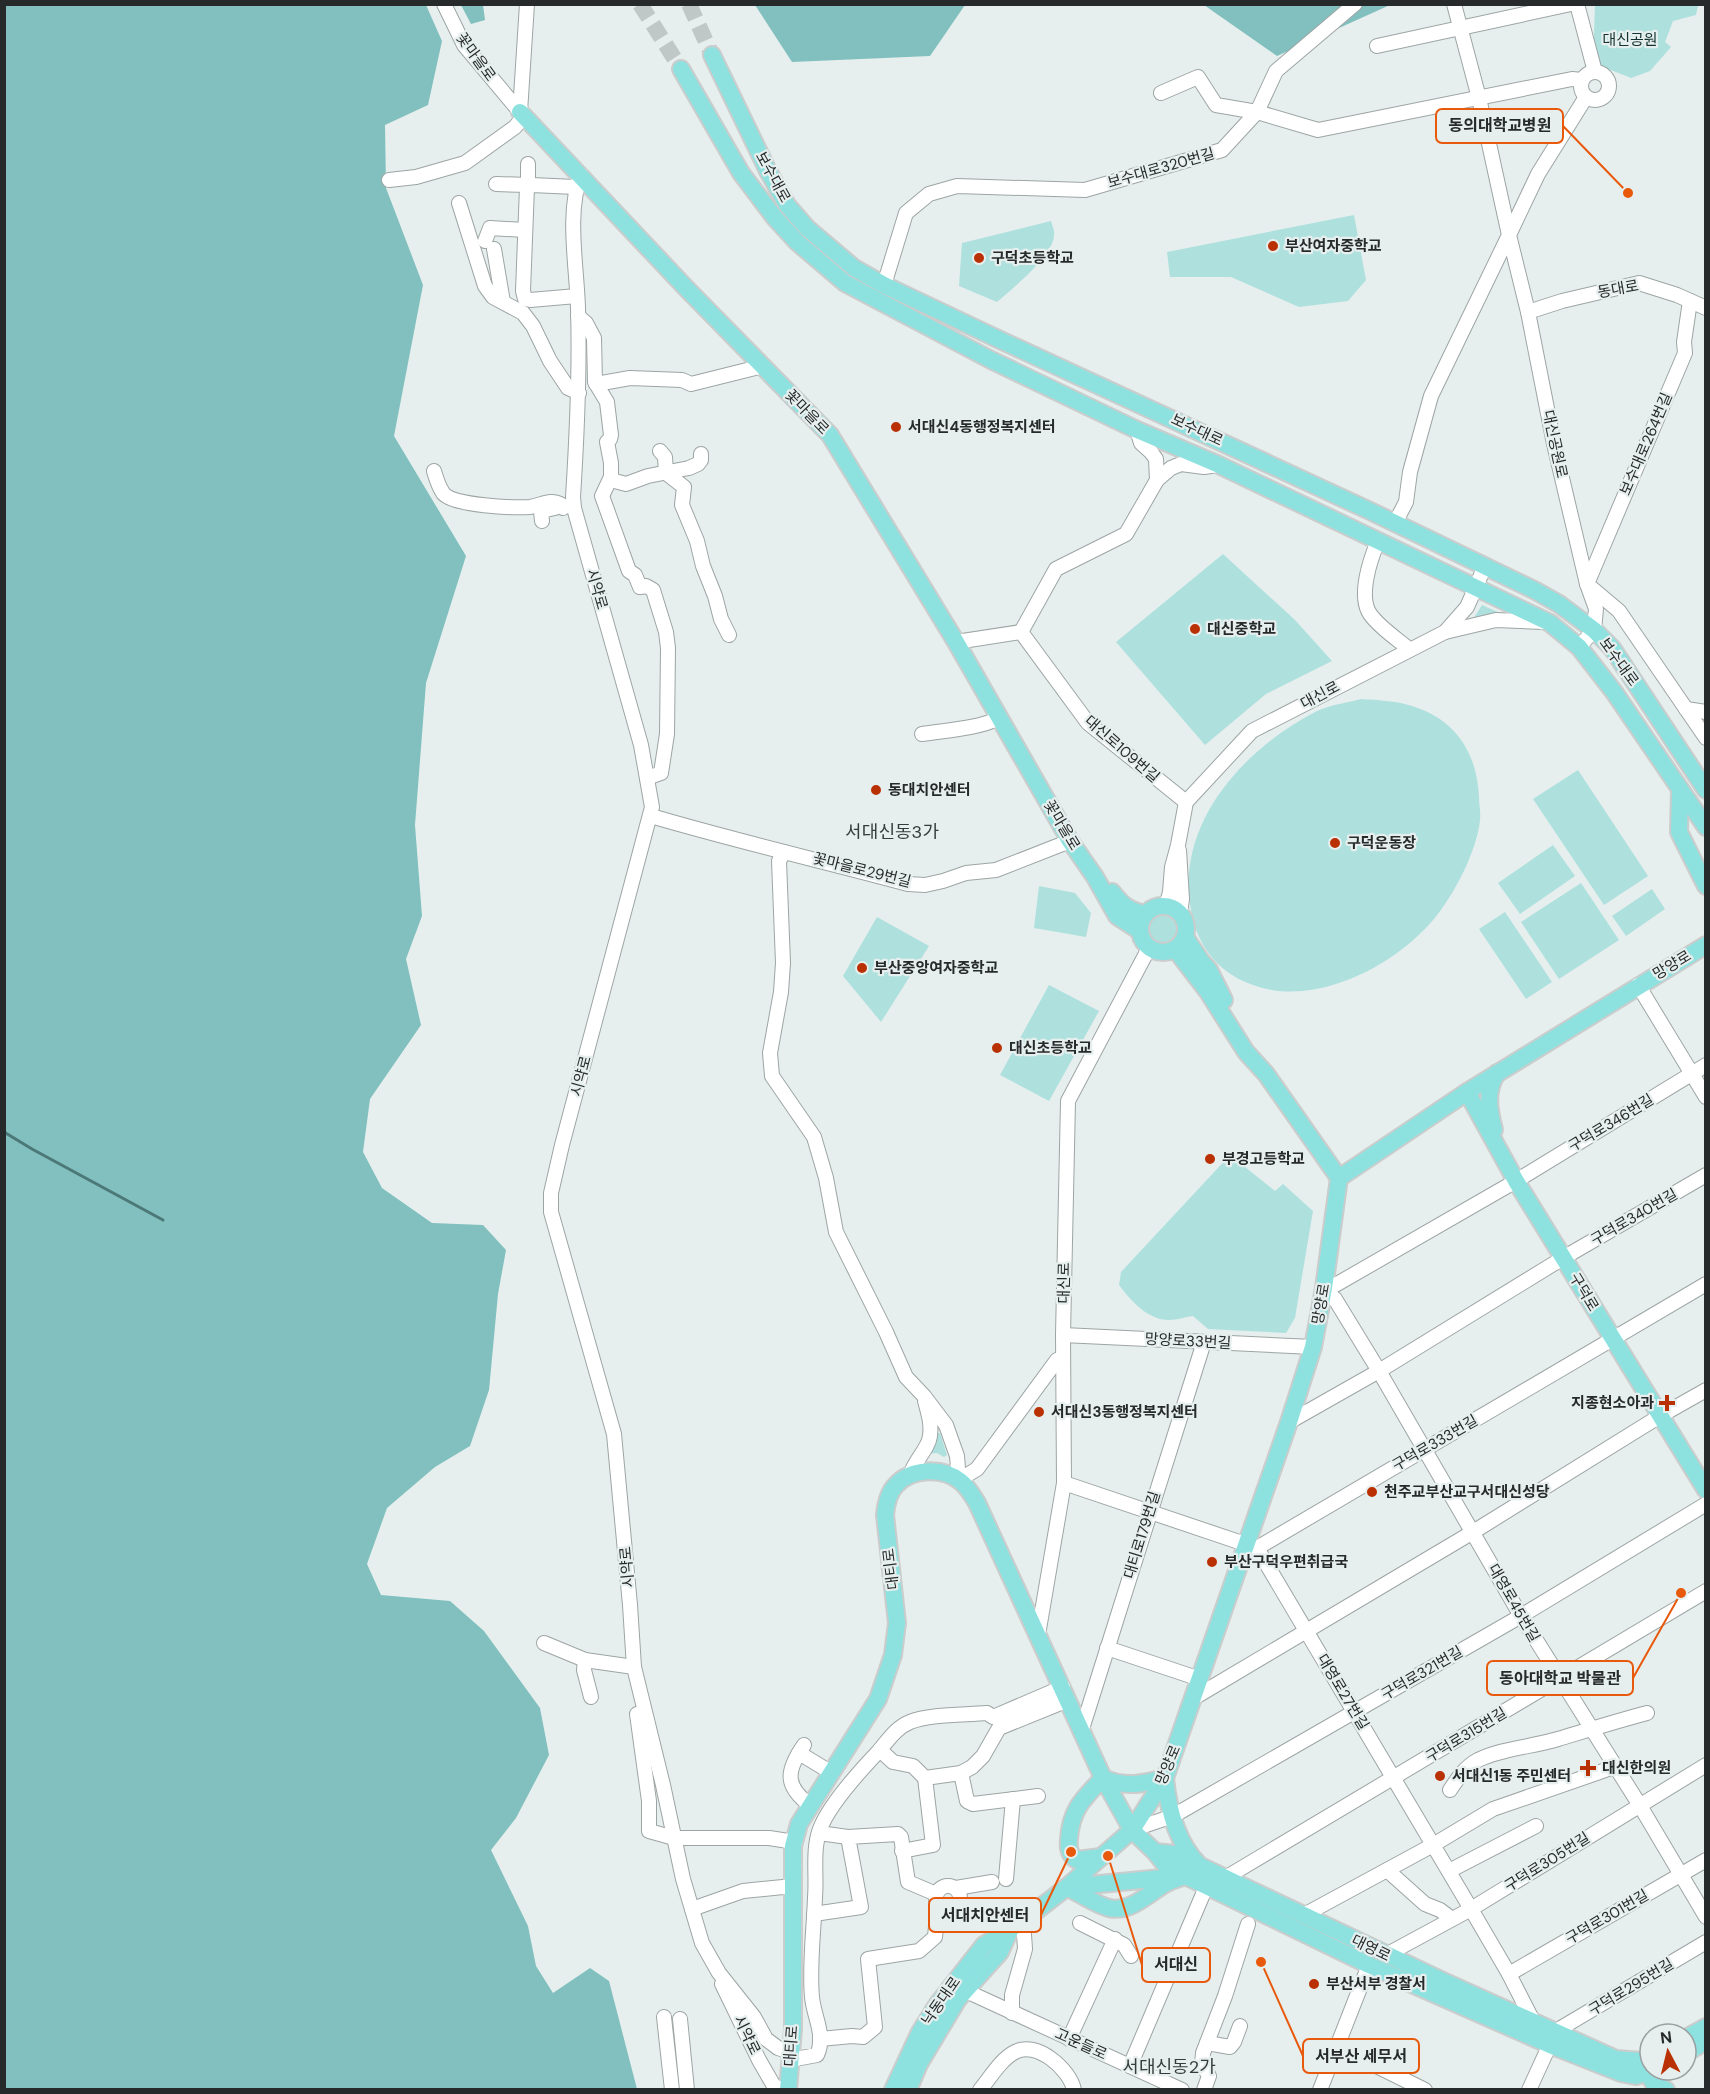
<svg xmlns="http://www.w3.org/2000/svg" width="1710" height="2094" font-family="'DM Sans','Noto Sans KR',sans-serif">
	<rect width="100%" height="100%" fill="#e6efee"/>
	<!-- green -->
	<g fill="#aee0de">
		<path d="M1595,5H1698L1696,15L1673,21L1665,42L1671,47L1650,71L1631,78L1593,63Z"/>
		<path d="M1354,215L1366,280L1348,301L1299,307L1231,277H1170L1167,252Z"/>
		<path d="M1051,221C1052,225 1055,231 1054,235C1054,255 1012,289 997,302L959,286L962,243Z"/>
		<path d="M1223,554L1295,620L1332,661L1266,694L1205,745L1116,642Z"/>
		<path d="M1482,605L1502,614L1472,621Z"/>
		<path d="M1361,699C1379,700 1398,701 1415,707C1457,721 1477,754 1479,797C1479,805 1481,813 1480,820C1477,851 1454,895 1434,919C1408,949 1374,972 1336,984C1305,994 1273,995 1243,981C1215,968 1198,944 1192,915C1172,826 1243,749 1317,711C1330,705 1346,703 1361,699Z"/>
		<path d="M1578,770L1648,876L1604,905L1533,799Z"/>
		<path d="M1553,845L1575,876L1520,914L1498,883Z"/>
		<path d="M1581,883L1619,940L1559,979L1521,922Z"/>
		<path d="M1039,886L1075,893L1091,913L1086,937L1034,928Z"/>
		<path d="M1652,889L1665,909L1626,936L1612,916Z"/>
		<path d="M1505,912L1552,982L1526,999L1479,929Z"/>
		<circle cx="1163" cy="929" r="15"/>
		<path d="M877,917L929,946L881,1022L843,976Z"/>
		<path d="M1049,985L1099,1011L1049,1101L1000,1075Z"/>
		<path d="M1230,1155L1275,1191L1283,1184L1313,1211L1295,1318L1286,1333L1208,1329L1193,1316C1185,1317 1177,1320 1169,1320C1148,1320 1131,1301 1119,1285L1121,1272Z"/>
		<path d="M935,1433H940L947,1455L944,1457L937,1453L925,1454Z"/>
	</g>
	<!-- forest -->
	<g fill="#81c0be">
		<path d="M5,5H426L442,41L428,105L385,125L386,188L423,285L394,436L466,556L426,683L415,825L422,916L406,959L421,1025L370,1099L363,1152L382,1188L432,1223L483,1225L506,1250L498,1294L489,1390L470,1446L435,1467L387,1508L367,1564L381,1595L450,1601L484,1631L540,1708L549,1755L516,1818L491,1850L528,1926L536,1966L553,1993L590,1968L609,1981L637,2089L5,2090Z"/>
		<path d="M461,5H483L485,20L471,24Z"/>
		<path d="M755,5H965L930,56L792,62Z"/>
		<path d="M1204,5H1390L1277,56Z"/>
	</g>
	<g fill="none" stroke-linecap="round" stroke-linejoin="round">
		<!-- stream -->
		<path stroke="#4c7877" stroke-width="3" d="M4,1132L32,1149L163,1220"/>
		<!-- major-tunnel -->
		<g stroke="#c0c8c7" stroke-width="16" stroke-dasharray="16 8" stroke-linecap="butt">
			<path d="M640,4L681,69"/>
			<path d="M689,4L712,55"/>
		</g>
		<defs>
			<g id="minor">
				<path d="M444,4L464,45L520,112"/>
				<path d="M1577,4L1595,72"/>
				<path d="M1377,46L1571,4"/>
				<circle cx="1595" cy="86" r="14"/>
				<path d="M1161,93L1198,77L1216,105L1257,112L1276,71L1355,4"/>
				<path d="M520,112L527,4"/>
				<path d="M581,175C566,212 577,268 578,308C580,371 577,434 573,497L574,508L641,745L652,807L562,1145L551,1193V1212L614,1434L630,1605L634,1667L663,1785L683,1879L702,1943L719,1973L754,2017L766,2039L778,2048L790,2052"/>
				<path d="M389,180L416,177L465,163L515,127L524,116"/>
				<path d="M496,184L528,185V164"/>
				<path d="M576,187L531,185L527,187L523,291L525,299L530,300L577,296"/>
				<path d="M459,203L485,286L493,297L523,313L533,326L550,361L568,388L579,393"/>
				<path d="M485,241L490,228L525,230"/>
				<path d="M494,249L503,302"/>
				<path d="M884,285L906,213L929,194L957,186L1085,190L1222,150L1257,112L1318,130L1572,79L1582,80"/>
				<path d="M1690,301L1684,342L1685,353L1587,584L1619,611L1706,738"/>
				<path d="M1528,312L1562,301L1639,283L1677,295L1706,308"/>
				<path d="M578,316L586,323L594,338L595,382L607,402L611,435L610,439L607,442L611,463V480L626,484L648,476L689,468L698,464L701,460V454"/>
				<path d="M596,384L630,378L682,380L691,384L763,366"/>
				<path d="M1137,430L1141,443L1151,452L1156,459L1157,480"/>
				<path d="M660,451L665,457L666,473L684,487L682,505L697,541L703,566L715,596L721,619L729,635"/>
				<path d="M434,471C436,478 439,487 443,493C453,506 514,508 530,507C543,505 550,498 562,505L563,508"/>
				<path d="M610,479L602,496L629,571L635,575L640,587L646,586L653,590L666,632L668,648L667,734L661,773L647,778"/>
				<path d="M542,521L541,511L555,508"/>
				<path d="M1395,523L1406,502L1410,472L1431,396L1509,235L1479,98L1454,4"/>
				<path d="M1378,541C1370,560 1358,596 1370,614C1380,628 1396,638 1409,649"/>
				<path d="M1021,632L1056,569L1126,534L1157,480L1171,468L1181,464L1204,467L1218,465"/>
				<path d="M1021,632L1088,723L1186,802"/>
				<path d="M1445,632L1496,620L1543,622"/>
				<path d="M956,642L1021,632"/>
				<path d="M1579,647L1594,630L1596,609L1587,584L1554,444L1528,312L1509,235L1538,174L1586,97"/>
				<path d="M1686,709L1706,712"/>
				<path d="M922,734C948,730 976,729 1000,718"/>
				<path d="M651,816C736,841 822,861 908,884L925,885L943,881L966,873L996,870L1070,841"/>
				<path d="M1179,850L1182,899L1180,914"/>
				<path d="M784,852L779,861L783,963L781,992L770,1053L772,1076L814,1137L826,1178L836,1232L886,1332L906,1377L924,1396L946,1425L957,1456L959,1480L977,1469L1057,1360L1063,1358"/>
				<path d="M1166,907L1170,892L1172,867L1178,845L1186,802L1252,731L1445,632L1467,607L1485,566"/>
				<path d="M1638,985L1706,1097"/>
				<path d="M1706,1065L1516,1181L1337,1284L1324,1288L1335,1299L1379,1371L1521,1616L1639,1804L1706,1917"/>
				<path d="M1063,1335L1313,1347"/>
				<path d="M1289,1422L1379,1371L1563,1258L1706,1175"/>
				<path d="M910,1476C914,1462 921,1457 927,1445C934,1432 929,1415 925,1401"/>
				<path d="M1064,1483L1257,1548L1471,1909L1509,1974L1533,2021"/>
				<path d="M1257,1548L1706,1284"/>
				<path d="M1038,1635L1064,1483L1063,1335L1068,1101L1149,948"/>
				<path d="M544,1643L585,1660L634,1667"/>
				<path d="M1107,1648L1200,1679"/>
				<path d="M585,1660L584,1670L591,1697"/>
				<path d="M1192,1699L1473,1532L1660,1416L1706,1390"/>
				<path d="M637,1714L649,1801V1831L674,1838H769L795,1842"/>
				<path d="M1082,1729L1204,1342"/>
				<path d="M804,1745C786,1771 784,1786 811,1806"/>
				<path d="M880,1750L893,1762L913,1766L925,1778"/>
				<path d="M799,1753L832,1773"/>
				<path d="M961,1773L967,1801L973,1804L1038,1796"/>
				<path d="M1450,1790C1458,1778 1465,1767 1478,1760C1503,1748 1532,1747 1558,1739C1588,1730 1617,1721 1647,1713"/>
				<path d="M1132,1830L1173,1816L1521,1616L1706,1504"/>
				<path d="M819,1833L848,1837"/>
				<path d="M902,1851L933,1845L925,1778L961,1773L972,1767L983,1756L999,1728L1068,1700"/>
				<path d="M1387,1870L1425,1904L1440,1910L1452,1919"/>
				<path d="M1449,1871L1536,1826"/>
				<path d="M1225,1878L1706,1591"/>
				<path d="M1006,1879L1013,1799"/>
				<circle cx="948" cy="1898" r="12"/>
				<path d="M956,1888L992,1882"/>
				<path d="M692,1909L743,1891L793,1886"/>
				<path d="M814,1914L861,1907L848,1837L898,1834L901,1837L908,1882L936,1894"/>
				<path d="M1304,1915L1433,1845L1493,1809L1614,1767"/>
				<path d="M1080,1923L1124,1945L1131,1956"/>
				<path d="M1386,1955L1471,1909L1706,1765"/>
				<path d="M1509,1974L1706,1860"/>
				<path d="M722,1984L759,2060L774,2086L784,2090"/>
				<path d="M966,1991L1182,2090"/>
				<path d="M1012,2013V1995L1025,1949L1023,1921"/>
				<path d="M664,2017L672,2090"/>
				<path d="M680,2019L687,2090"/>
				<path d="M820,2039L852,2036L863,2037L875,2027L868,1959L919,1951L935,1937L938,1905"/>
				<path d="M1069,2039L1115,1939"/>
				<path d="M1207,2043L1230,2047L1234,2042L1240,2026"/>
				<path d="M1338,2047L1425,2090"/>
				<path d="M790,2060L817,2055C826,2035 814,2018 812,1997C809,1965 814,1930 815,1897C817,1875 812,1851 820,1829C829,1805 859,1772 877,1753C887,1742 895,1728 910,1722C929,1714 965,1715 987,1713L993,1717L1063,1687"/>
				<path d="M1130,2066L1206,1887"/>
				<path d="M980,2090C990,2078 1001,2059 1015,2052C1036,2040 1070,2069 1074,2090"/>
				<path d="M1204,2090L1209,2076L1202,2064L1203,2053L1225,1996L1248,1924"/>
				<path d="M1320,2090L1369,1965"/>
				<path d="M1529,2090L1556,2031L1706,1942"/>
			</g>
			<g id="major">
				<path d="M712,55L768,171L787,205L807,228L854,268L884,285L998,339L1368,510L1536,591L1559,604L1594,630L1612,648L1706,790"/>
				<path d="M681,69L741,173L775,218L797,242L845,283L991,360L1137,430L1219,465L1550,623L1579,647L1614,692L1706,827"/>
				<path d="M520,112L685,287L830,435L956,642L1070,841L1095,877L1117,916L1140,931"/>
				<path d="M1680,790L1679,832L1706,886"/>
				<path d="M1112,892C1122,905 1129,911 1146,914"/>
				<circle cx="1163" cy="929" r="23"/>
				<path d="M1185,937L1201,961L1209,970L1224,1000"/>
				<path d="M1175,949L1208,992L1246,1052L1266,1074L1339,1178"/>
				<path d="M1467,1092L1516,1181L1706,1490"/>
				<path d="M1494,1130C1489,1110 1485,1092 1497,1073"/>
				<path d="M1155,1852L1175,1854L1445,1982L1616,2059L1641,2061L1650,2057"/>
				<path d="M1101,1857L1077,1860C1069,1855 1068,1848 1069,1839C1071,1809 1083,1799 1103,1778C1125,1788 1143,1784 1165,1778C1168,1808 1177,1842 1198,1864"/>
				<path d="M1067,1887C1081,1894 1094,1904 1109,1908C1129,1913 1147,1895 1163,1885C1169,1881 1177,1879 1185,1876"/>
				<path d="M1068,1887L1173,1877"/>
				<path d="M1686,2038L1706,2027"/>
				<path d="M1686,2053L1706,2041"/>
				<path d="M1643,2065L1654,2084L1666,2090"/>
				<path d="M788,2090L793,2029V1846L799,1824L878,1699L893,1655L897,1623L885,1515C886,1504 888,1493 896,1485C911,1468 943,1467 960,1481C968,1487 972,1495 977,1503L1103,1778L1132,1830L1155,1852L1167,1867L1369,1965L1550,2045L1621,2073L1636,2076L1654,2070"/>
				<path d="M893,2090L920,2032L937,2005L984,1945L1023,1921L1067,1887L1132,1830L1165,1778L1289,1422L1313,1347L1324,1288L1339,1178L1467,1092L1706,945"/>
				<path d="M908,2090L919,2064L958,1999L1000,1952L1010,1930"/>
			</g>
		</defs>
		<!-- minor casing -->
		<use href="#minor" stroke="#9da5a4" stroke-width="16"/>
		<!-- major casing -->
		<use href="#major" stroke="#cbcccc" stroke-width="20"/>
		<!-- minor -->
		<use href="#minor" stroke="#fff" stroke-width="14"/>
		<!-- major -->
		<use href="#major" stroke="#8de2e0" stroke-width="16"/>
	</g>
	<!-- markers -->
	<g fill="#b93002" stroke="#e6efee" stroke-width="2">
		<circle cx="1273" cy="246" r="6"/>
		<circle cx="979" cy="258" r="6"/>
		<circle cx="896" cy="427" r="6"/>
		<circle cx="1195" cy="629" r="6"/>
		<circle cx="876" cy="790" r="6"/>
		<circle cx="1335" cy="843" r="6"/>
		<circle cx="862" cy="968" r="6"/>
		<circle cx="997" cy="1048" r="6"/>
		<circle cx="1210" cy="1159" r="6"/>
		<path d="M1664 1394h6v6h6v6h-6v6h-6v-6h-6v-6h6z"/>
		<circle cx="1039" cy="1412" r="6"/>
		<circle cx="1372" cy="1492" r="6"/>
		<circle cx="1212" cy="1562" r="6"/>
		<path d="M1585 1759h6v6h6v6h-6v6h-6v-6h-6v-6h6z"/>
		<circle cx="1440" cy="1776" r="6"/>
		<circle cx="1314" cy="1984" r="6"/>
	</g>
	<g text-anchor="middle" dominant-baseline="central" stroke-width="4.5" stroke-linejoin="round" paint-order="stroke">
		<!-- park labels -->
		<g font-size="15" fill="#133332" stroke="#e6efee">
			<text x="1630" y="40">대신공원</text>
		</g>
		<!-- street labels -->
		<g font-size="15" fill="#272a2a" stroke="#e6efee">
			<text transform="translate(476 57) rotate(54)">꽃마을로</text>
			<text transform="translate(1161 168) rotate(-16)">보수대로320번길</text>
			<text transform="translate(773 177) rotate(61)">보수대로</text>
			<text transform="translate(1618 289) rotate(-10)">동대로</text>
			<text transform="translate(807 412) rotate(46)">꽃마을로</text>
			<text transform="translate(1197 430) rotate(25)">보수대로</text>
			<text transform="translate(1555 444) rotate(78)">대신공원로</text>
			<text transform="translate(1646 444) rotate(-67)">보수대로264번길</text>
			<text transform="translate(597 589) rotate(74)">시약로</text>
			<text transform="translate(1619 662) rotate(54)">보수대로</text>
			<text transform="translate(1320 695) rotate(-28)">대신로</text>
			<text transform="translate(1122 749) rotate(41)">대신로109번길</text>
			<text transform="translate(1062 825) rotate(59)">꽃마을로</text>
			<text transform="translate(862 870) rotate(14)">꽃마을로29번길</text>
			<text transform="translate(1672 965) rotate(-31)">망양로</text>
			<text transform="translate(581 1076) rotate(-75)">시약로</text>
			<text transform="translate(1611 1123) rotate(-31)">구덕로346번길</text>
			<text transform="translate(1634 1217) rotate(-30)">구덕로340번길</text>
			<text transform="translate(1064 1283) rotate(-89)">대신로</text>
			<text transform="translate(1584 1292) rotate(59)">구덕로</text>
			<text transform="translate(1321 1304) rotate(-80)">망양로</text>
			<text transform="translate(1188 1341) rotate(3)">망양로33번길</text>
			<text transform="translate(1435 1443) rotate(-30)">구덕로333번길</text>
			<text transform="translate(1142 1535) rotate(-73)">대티로179번길</text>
			<text transform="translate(627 1567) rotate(-95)">시약로</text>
			<text transform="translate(891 1569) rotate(-97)">대티로</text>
			<text transform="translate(1514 1603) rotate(60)">대영로45번길</text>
			<text transform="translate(1422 1673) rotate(-30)">구덕로321번길</text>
			<text transform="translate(1343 1692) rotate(59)">대영로27번길</text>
			<text transform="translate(1466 1735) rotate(-31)">구덕로315번길</text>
			<text transform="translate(1168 1765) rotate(-67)">망양로</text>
			<text transform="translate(1547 1862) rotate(-32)">구덕로305번길</text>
			<text transform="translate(1607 1917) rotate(-30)">구덕로301번길</text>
			<text transform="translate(1371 1948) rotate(26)">대영로</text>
			<text transform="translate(1631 1987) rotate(-31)">구덕로295번길</text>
			<text transform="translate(941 2001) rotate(-55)">낙동대로</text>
			<text transform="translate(747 2035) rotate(64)">시약로</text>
			<text transform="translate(1081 2044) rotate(24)">고운들로</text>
			<text transform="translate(791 2046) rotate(-86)">대티로</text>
		</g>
		<!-- poi labels -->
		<g font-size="15" font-weight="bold" fill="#272a2a" stroke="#e6efee" text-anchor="start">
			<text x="1285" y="246">부산여자중학교</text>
			<text x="991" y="258">구덕초등학교</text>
			<text x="908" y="427">서대신4동행정복지센터</text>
			<text x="1207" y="629">대신중학교</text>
			<text x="888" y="790">동대치안센터</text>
			<text x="1347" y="843">구덕운동장</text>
			<text x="874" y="968">부산중앙여자중학교</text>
			<text x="1009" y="1048">대신초등학교</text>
			<text x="1222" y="1159">부경고등학교</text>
			<text x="1654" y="1403" text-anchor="end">지종현소아과</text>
			<text x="1051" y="1412">서대신3동행정복지센터</text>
			<text x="1384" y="1492">천주교부산교구서대신성당</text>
			<text x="1224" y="1562">부산구덕우편취급국</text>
			<text x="1602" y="1768">대신한의원</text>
			<text x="1452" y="1776">서대신1동 주민센터</text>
			<text x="1326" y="1984">부산서부 경찰서</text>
		</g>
		<!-- quarter labels -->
		<g font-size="18" fill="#353c3b" stroke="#e6efee">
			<text x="892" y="832">서대신동3가</text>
			<text x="1169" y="2067">서대신동2가</text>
		</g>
	</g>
	<!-- callouts -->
	<path fill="none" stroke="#e8590c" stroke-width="2" d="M1628 193L1563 126M1681 1593L1633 1678M1071 1852L1041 1915M1108 1856L1142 1965M1261 1962L1303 2056"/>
	<g fill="#e8590c" stroke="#e6efee" stroke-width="2">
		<circle cx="1628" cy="193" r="6"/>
		<circle cx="1681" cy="1593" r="6"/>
		<circle cx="1071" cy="1852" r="6"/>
		<circle cx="1108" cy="1856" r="6"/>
		<circle cx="1261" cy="1962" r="6"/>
	</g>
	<g fill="#e6efee" stroke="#e8590c" stroke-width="2">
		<rect x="1436" y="109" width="127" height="34" rx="6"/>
		<rect x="1487" y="1661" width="146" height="34" rx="6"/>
		<rect x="929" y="1898" width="112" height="34" rx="6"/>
		<rect x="1142" y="1948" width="68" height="34" rx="6"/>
		<rect x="1303" y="2039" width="116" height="34" rx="6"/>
	</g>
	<g font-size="16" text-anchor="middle" font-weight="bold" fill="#272a2a">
		<text x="1500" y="131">동의대학교병원</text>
		<text x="1560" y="1684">동아대학교 박물관</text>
		<text x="985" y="1921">서대치안센터</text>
		<text x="1176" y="1970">서대신</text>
		<text x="1361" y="2062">서부산 세무서</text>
	</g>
	<!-- border -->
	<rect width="1710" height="2094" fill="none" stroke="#272a2a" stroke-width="12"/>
	<!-- north arrow -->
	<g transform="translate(1668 2052) rotate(353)"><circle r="28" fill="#e6efee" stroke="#9aa0a0" stroke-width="1.5"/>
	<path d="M0-4.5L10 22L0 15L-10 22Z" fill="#b93002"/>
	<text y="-9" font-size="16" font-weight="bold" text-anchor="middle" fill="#272a2a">N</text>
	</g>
</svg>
